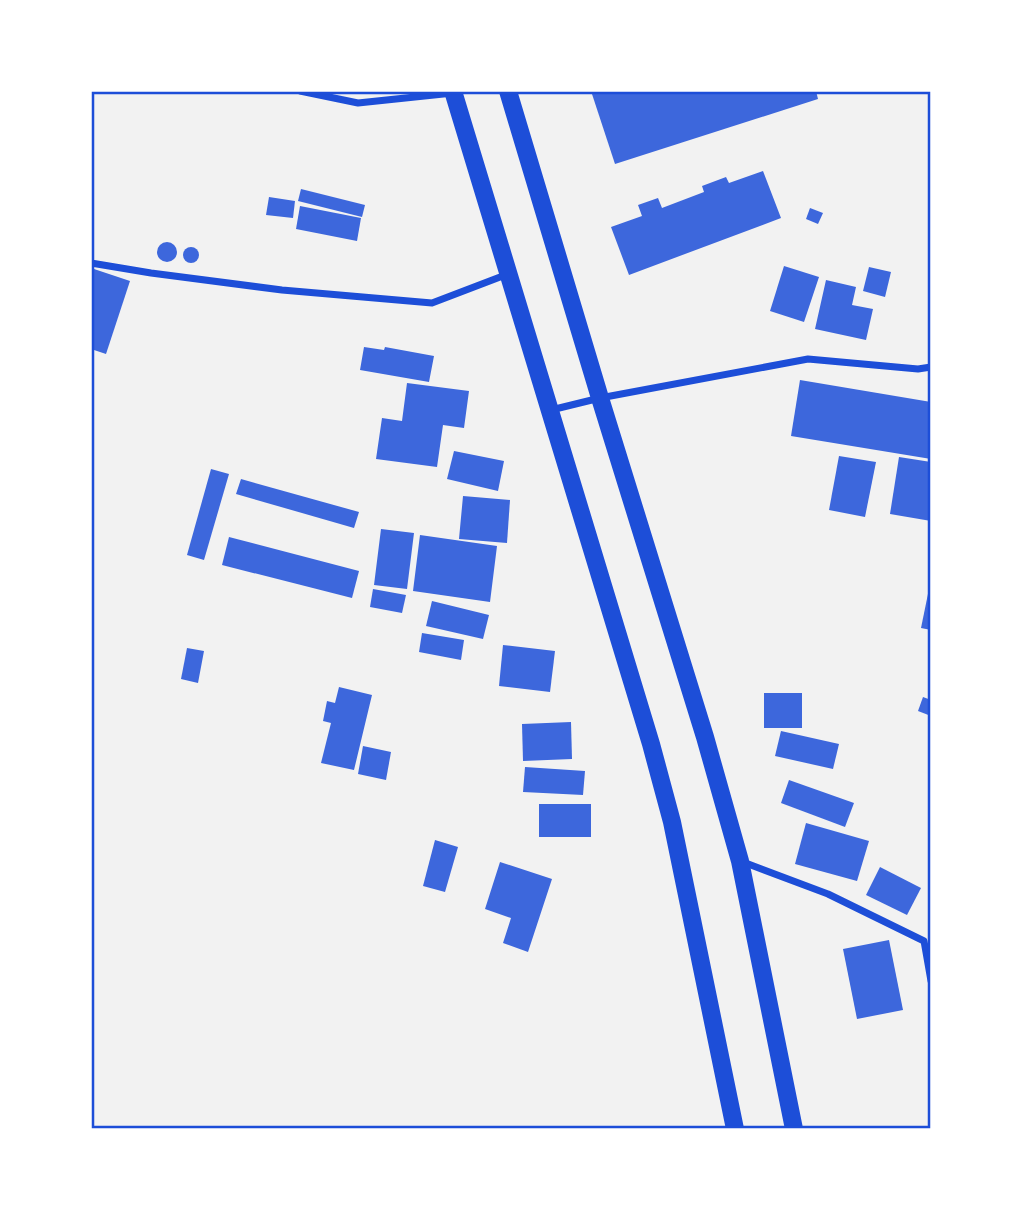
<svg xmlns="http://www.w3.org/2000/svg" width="1022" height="1220" font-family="'Noto Serif',serif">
	<rect width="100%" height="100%" fill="#f2f2f2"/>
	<!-- building -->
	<g fill="#3d67dc">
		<path d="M591,91H816L818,99L615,164Z"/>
		<path d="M763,171L781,218L629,275L611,227L642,216L638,205L658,198L662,208L704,192L702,186L726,177L729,183Z"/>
		<path d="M301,189L365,205L362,217L298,201Z"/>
		<path d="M269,197L295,201L293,218L266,215Z"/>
		<path d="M300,206L361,218L357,241L296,229Z"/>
		<path d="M810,208L823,213L818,224L806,219Z"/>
		<circle cx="167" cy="252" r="10"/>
		<circle cx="191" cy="255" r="8"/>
		<path d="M784,266L819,277L804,322L770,311Z"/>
		<path d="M869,267L891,272L885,297L863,291Z"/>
		<path d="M91,268L130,281L106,354L91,349Z"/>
		<path d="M826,280L856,287L852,305L873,309L866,340L815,329Z"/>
		<path d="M364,347L384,350L385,347L434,356L429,382L360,370Z"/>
		<path d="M800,380L931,402V459L791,436Z"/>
		<path d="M407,383L469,391L464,428L443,425L437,467L376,459L382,418L402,421Z"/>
		<path d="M454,451L504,461L498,491L447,479Z"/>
		<path d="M839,456L876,462L865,517L829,510Z"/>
		<path d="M899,457L931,462V521L890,514Z"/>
		<path d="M211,469L229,474L204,560L187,555Z"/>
		<path d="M241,479L359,512L354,528L236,494Z"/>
		<path d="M463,496L510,500L507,543L459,539Z"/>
		<path d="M381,529L414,533L407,589L374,585Z"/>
		<path d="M420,535L497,546L490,602L413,591Z"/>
		<path d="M229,537L359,571L352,598L222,565Z"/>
		<path d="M930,584H931V630L921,628Z"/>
		<path d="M373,589L406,595L402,613L370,607Z"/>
		<path d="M432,601L489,615L483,639L426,626Z"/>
		<path d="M422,633L464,640L461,660L419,652Z"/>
		<path d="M503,645L555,651L550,692L499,686Z"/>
		<path d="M187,648L204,651L198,683L181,679Z"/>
		<path d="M339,687L372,695L354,770L321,763L331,723L323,721L327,701L335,703Z"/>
		<rect x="764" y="693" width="38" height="35"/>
		<path d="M923,697L931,700V716L918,711Z"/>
		<path d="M571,722L572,759L523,761L522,724Z"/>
		<path d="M781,731L839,744L833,769L775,756Z"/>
		<path d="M363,746L391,752L386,780L358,774Z"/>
		<path d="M525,767L585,771L583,795L523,792Z"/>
		<path d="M789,780L854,803L845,827L781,803Z"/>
		<rect x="539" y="804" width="52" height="33"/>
		<path d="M806,823L869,841L857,881L795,864Z"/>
		<path d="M435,840L458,847L445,892L423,886Z"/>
		<path d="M500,862L552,879L528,952L503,943L511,918L485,909Z"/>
		<path d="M880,867L921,888L907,915L866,895Z"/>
		<path d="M889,940L903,1010L857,1019L843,949Z"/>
	</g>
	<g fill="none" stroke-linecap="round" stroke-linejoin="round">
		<!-- minor -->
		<g stroke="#1d4ed8" stroke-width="7">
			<path d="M300,91L358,103L453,93"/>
			<path d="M91,263L151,273L282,290L432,303L508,274"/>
			<path d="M551,410L600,398L808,359L918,369L931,367"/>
			<path d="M743,862L828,894L924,941L931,981"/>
		</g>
		<!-- trunk -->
		<g stroke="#1d4ed8" stroke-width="18">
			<path d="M453,91L651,744L672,822L735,1129"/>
			<path d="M508,91L600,398L705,737L740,861L794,1129"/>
		</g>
	</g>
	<!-- border -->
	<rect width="1022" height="1220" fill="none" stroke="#ffffff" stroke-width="186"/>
	<rect x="93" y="93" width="836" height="1034" fill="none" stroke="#1d4ed8" stroke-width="2.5"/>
</svg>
